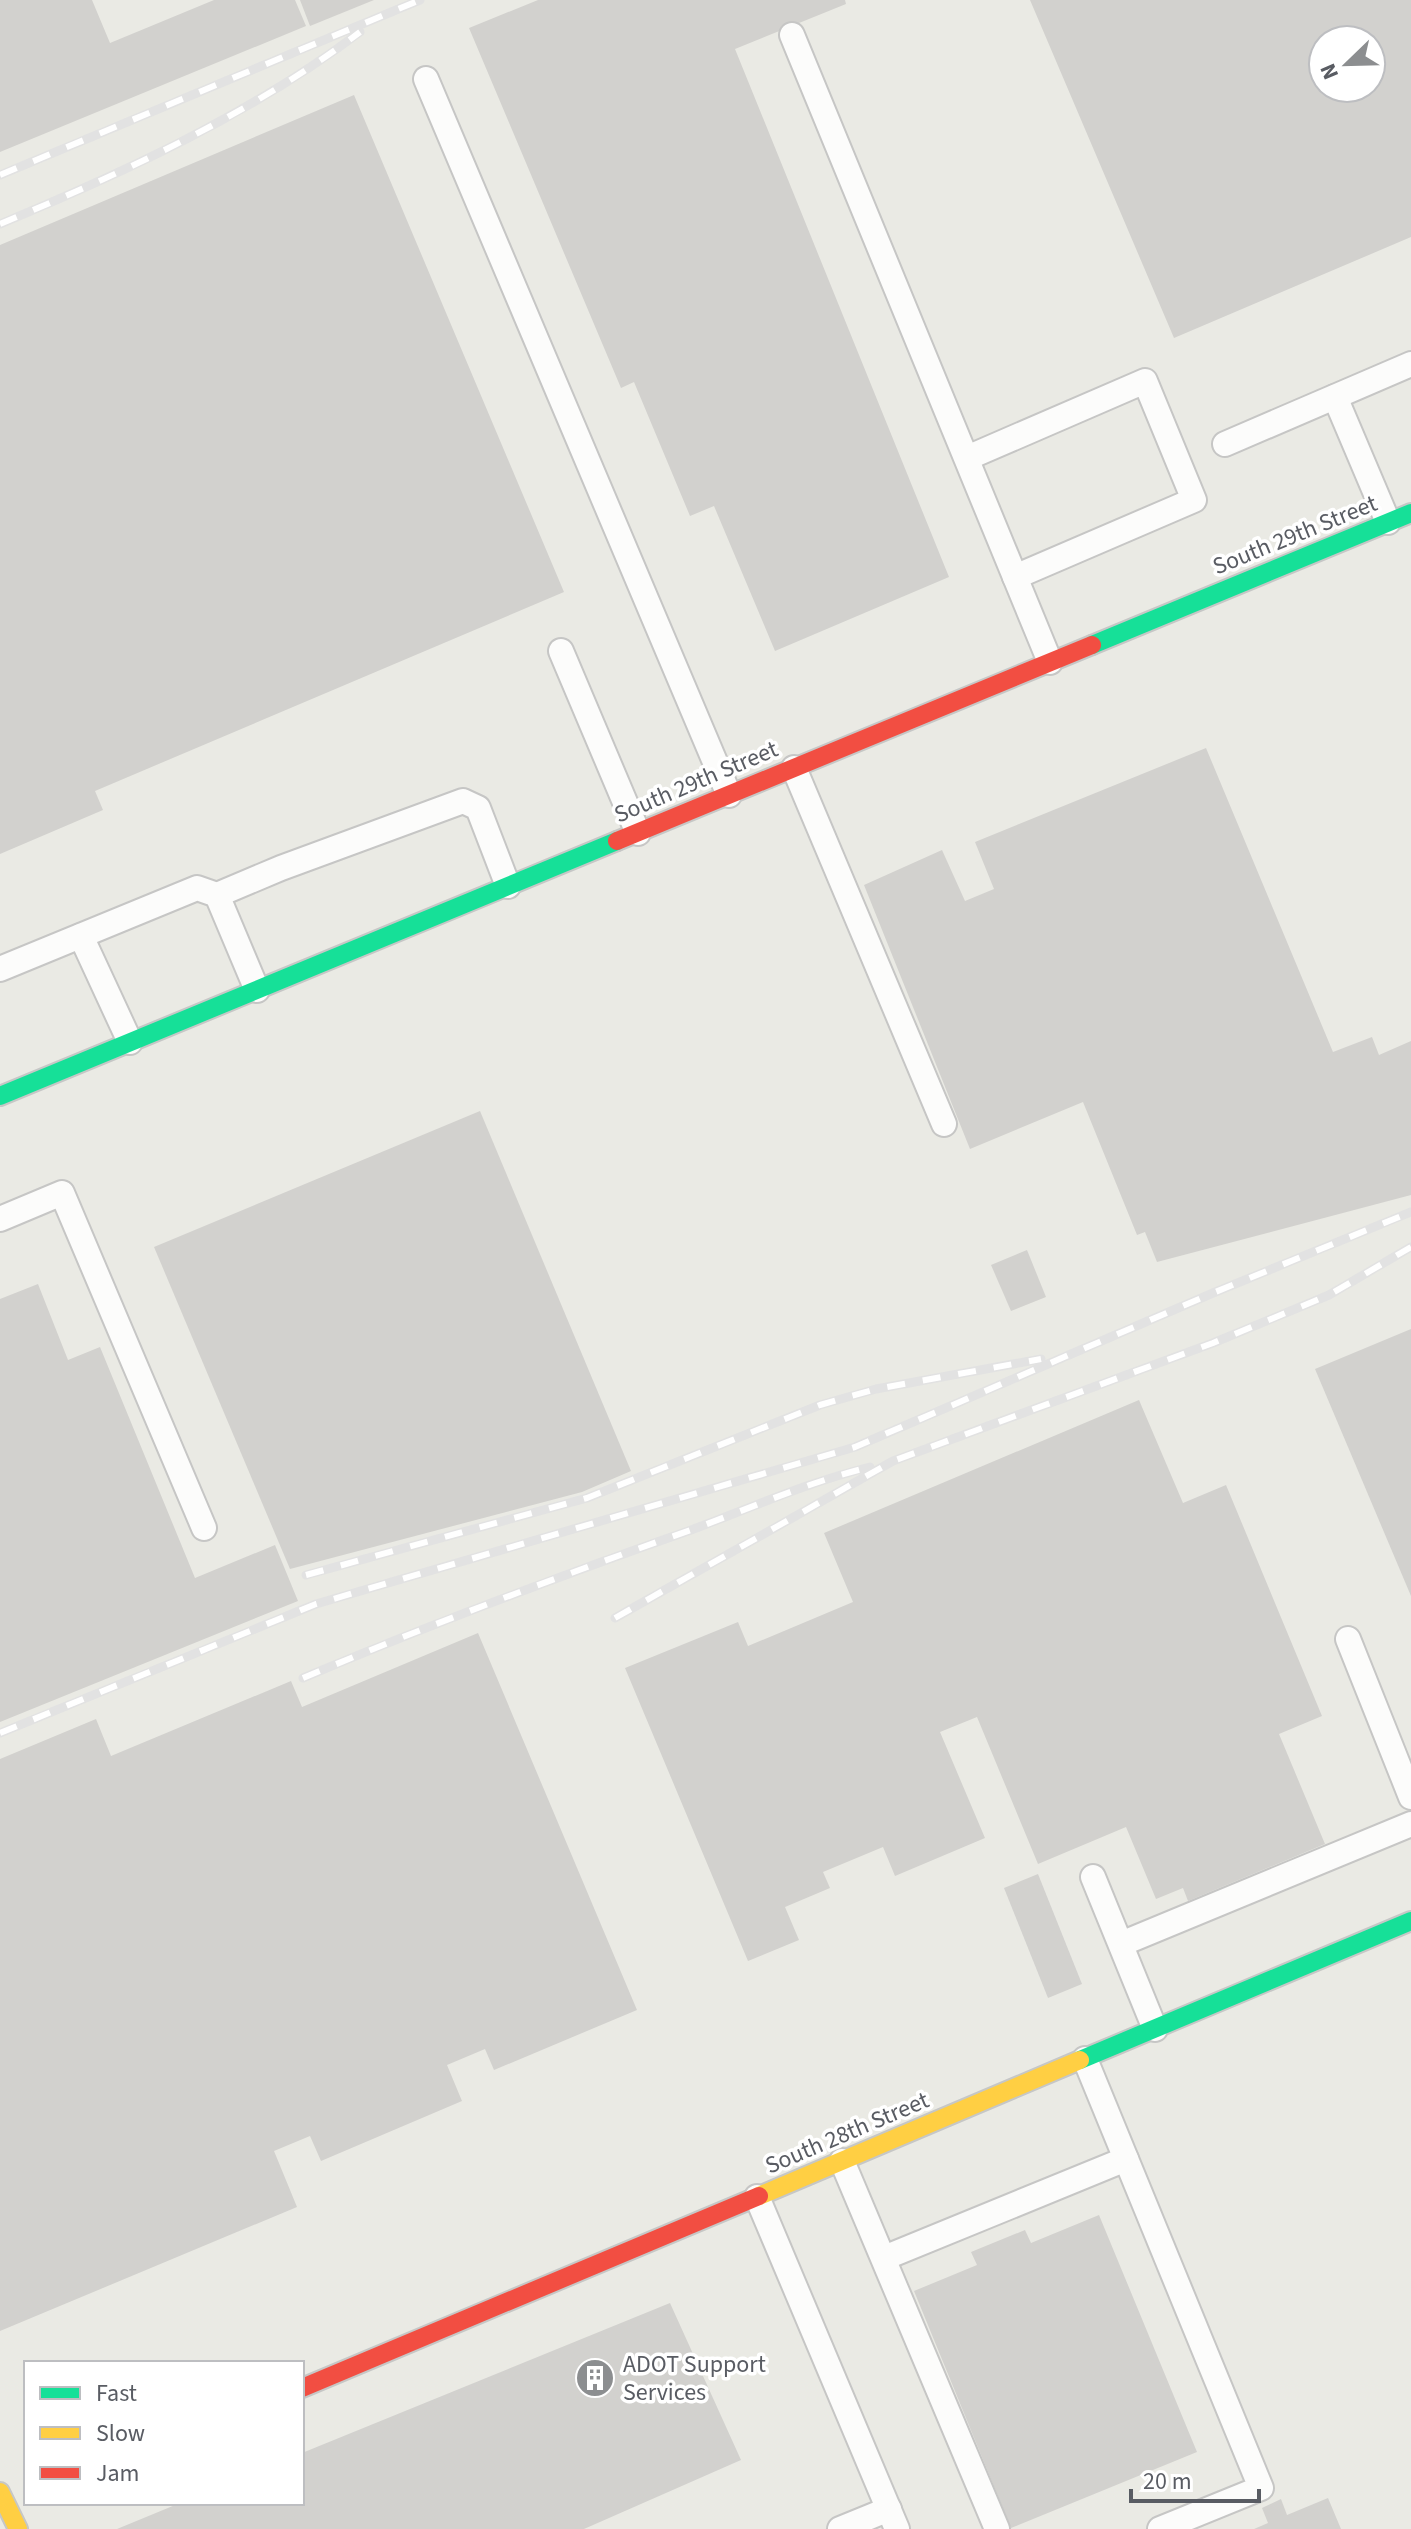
<svg xmlns="http://www.w3.org/2000/svg" width="1411" height="2529" font-family="'Source Sans 3',sans-serif">
	<rect width="100%" height="100%" fill="#eaeae4"/>
	<!-- building -->
	<g fill="#d2d1ce" fill-rule="evenodd">
		<path d="M0,0H92L110,43L214,0H295L306,26L0,152Z"/>
		<path d="M300,0H374L310,26Z"/>
		<path d="M538,0H845L846,4L735,49L949,577L775,651L714,506L690,516L634,382L621,388L469,28Z"/>
		<path d="M1030,0H1411V237L1174,338ZM1323,40H1371V88H1323Z"/>
		<path d="M354,95L564,592L95,791L103,810L0,854V245Z"/>
		<path d="M1206,748L1333,1052L1372,1037L1379,1055L1411,1041V1195L1157,1262L1145,1232L1137,1235L1083,1102L970,1149L864,885L942,850L965,901L994,889L975,842Z"/>
		<path d="M480,1111L631,1471L582,1492L290,1569L154,1247Z"/>
		<path d="M1027,1250L1046,1297L1011,1311L991,1265Z"/>
		<path d="M38,1284L68,1360L100,1347L195,1578L275,1545L298,1601L0,1722V1299Z"/>
		<path d="M1411,1329V1596L1315,1369Z"/>
		<path d="M1139,1400L1183,1503L1226,1485L1322,1716L1279,1734L1325,1844L1188,1901L1183,1888L1156,1899L1126,1827L1038,1864L977,1717L940,1732L985,1838L895,1876L883,1847L823,1872L830,1888L785,1907L799,1940L748,1961L625,1668L738,1622L748,1646L853,1602L824,1533Z"/>
		<path d="M478,1633L637,2010L494,2070L485,2049L447,2065L462,2101L321,2161L310,2136L274,2151L297,2207L0,2331V1759L96,1719L111,1756L291,1681L302,1707Z"/>
		<path d="M1038,1874L1082,1984L1048,1998L1004,1888Z"/>
		<path d="M1099,2215L1197,2452L1011,2528L914,2291L977,2265L971,2252L1025,2230L1031,2243Z"/>
		<path d="M670,2303L741,2460L584,2529H117L180,2503H302V2453Z"/>
		<path d="M1328,2498L1341,2529H1254L1268,2523L1262,2508L1281,2499L1287,2515Z"/>
	</g>
	<g fill="none" stroke-linecap="round" stroke-linejoin="round">
		<defs>
			<g id="lane">
				<path d="M792,35L1050,662"/>
				<path d="M426,79L729,795"/>
				<path d="M1335,397L1388,522"/>
				<path d="M1225,444L1411,364"/>
				<path d="M967,458L1145,381L1194,500L1015,577"/>
				<path d="M561,651L638,833"/>
				<path d="M794,768L944,1124"/>
				<path d="M217,895L281,868L463,801L478,808L508,886"/>
				<path d="M81,936L130,1042"/>
				<path d="M0,969L197,888L217,895L257,990"/>
				<path d="M0,1219L62,1193L204,1528"/>
				<path d="M1348,1639L1411,1797"/>
				<path d="M1093,1877L1155,2029"/>
				<path d="M1121,1944L1411,1824"/>
				<path d="M1085,2059L1261,2488L1160,2529"/>
				<path d="M842,2161L997,2529"/>
				<path d="M757,2197L897,2529"/>
				<path d="M884,2258L1126,2159"/>
				<path d="M840,2529L889,2509"/>
			</g>
			<g id="fast">
				<path d="M1092,645L1411,513"/>
				<path d="M0,1096L617,841"/>
				<path d="M1080,2060L1411,1921"/>
			</g>
			<g id="slow">
				<path d="M759,2196L1080,2060"/>
				<path d="M0,2492L18,2529"/>
			</g>
			<g id="jam">
				<path d="M617,841L1092,645"/>
				<path d="M302,2388L759,2196"/>
			</g>
		</defs>
		<!-- lane casing -->
		<use href="#lane" stroke="#c6c6c5" stroke-width="28"/>
		<!-- fast casing -->
		<use href="#fast" stroke="#c6c7c6" stroke-width="22"/>
		<!-- slow casing -->
		<use href="#slow" stroke="#c6c7c6" stroke-width="22"/>
		<!-- jam casing -->
		<use href="#jam" stroke="#c6c7c6" stroke-width="22"/>
		<!-- lane -->
		<use href="#lane" stroke="#fcfcfb" stroke-width="24"/>
		<!-- fast -->
		<use href="#fast" stroke="#16e098" stroke-width="18"/>
		<!-- slow -->
		<use href="#slow" stroke="#ffcf43" stroke-width="18"/>
		<!-- jam -->
		<use href="#jam" stroke="#f24e42" stroke-width="18"/>
		<defs>
			<g id="rail">
				<path d="M0,175L420,0"/>
				<path d="M0,224C125,172 251,114 360,32"/>
				<path d="M306,1575L587,1498L820,1405L876,1389L1041,1359"/>
				<path d="M615,1618L893,1461L1213,1343L1329,1295L1411,1247"/>
				<path d="M303,1678C431,1624 560,1576 691,1530C751,1508 808,1482 870,1467"/>
				<path d="M0,1733L316,1604L855,1447L1213,1293L1411,1212"/>
			</g>
		</defs>
		<!-- rail casing -->
		<use href="#rail" stroke="#e2e2e2" stroke-width="9"/>
		<!-- rail -->
		<use href="#rail" stroke="#fff" stroke-width="6" stroke-dasharray="18" stroke-linecap="butt"/>
	</g>
	<!-- icons -->
	<defs>
		<symbol id="building-disc" viewBox="-11 -11 22 22"><circle r="9.5" fill="#8c8e90" stroke="#fff"/><path d="M-4-6H4V6H1V3H-1V6H-4ZM-2.5-4.3h1.7v1.8h-1.7ZM.8-4.3h1.7v1.8H.8ZM-2.5-1h1.7V.8h-1.7ZM.8-1h1.7V.8H.8Z" fill="#fff"/></symbol>
	</defs>
	<g fill-rule="evenodd">
		<use href="#building-disc" x="573" y="2356" width="44" height="44"/>
	</g>
	<g text-anchor="middle" dominant-baseline="central" stroke-width="7" stroke-linejoin="round" paint-order="stroke">
		<!-- street labels -->
		<g font-size="24" fill="#595c63" stroke="#fff">
			<text transform="translate(1295 535) rotate(-22)">South 29th Street</text>
			<text transform="translate(696 782) rotate(-23)">South 29th Street</text>
			<text transform="translate(847 2133) rotate(-23)">South 28th Street</text>
		</g>
		<!-- poi labels -->
		<g font-size="24" fill="#595c63" stroke="#fff" text-anchor="start">
			<text x="623" y="2364">ADOT Support<tspan x="623" dy="28">Services</tspan></text>
		</g>
	</g>
	<!-- legend -->
	<rect x="24" y="2361" width="280" height="144" fill="#ffffff" stroke="#bdbec1" stroke-width="2"/>
	<rect x="40" y="2387" width="40" height="12" fill="#16e098" stroke="#bdbec1" stroke-width="2"/>
	<text x="96" y="2401" font-size="24" fill="#595c63">Fast</text>
	<rect x="40" y="2427" width="40" height="12" fill="#ffcf43" stroke="#bdbec1" stroke-width="2"/>
	<text x="96" y="2441" font-size="24" fill="#595c63">Slow</text>
	<rect x="40" y="2467" width="40" height="12" fill="#f24e42" stroke="#bdbec1" stroke-width="2"/>
	<text x="96" y="2481" font-size="24" fill="#595c63">Jam</text>
	<!-- north arrow -->
	<g transform="translate(1347 64) rotate(247)"><circle r="38" fill="#ffffff" stroke="#bdbec1" stroke-width="2"/>
	<path d="M0-6L14 30L0 20L-14 30Z" fill="#8c8e90"/>
	<text y="-12" font-size="22" font-weight="bold" text-anchor="middle" fill="#595c63">N</text>
	</g>
	<!-- scale -->
	<path d="M1131 2489v12h128v-12" fill="none" stroke="#595c63" stroke-width="4"/>
	<text x="1143" y="2489" font-size="24" fill="#595c63" stroke="#ffffff" stroke-width="6" paint-order="stroke">20 m</text>
</svg>
